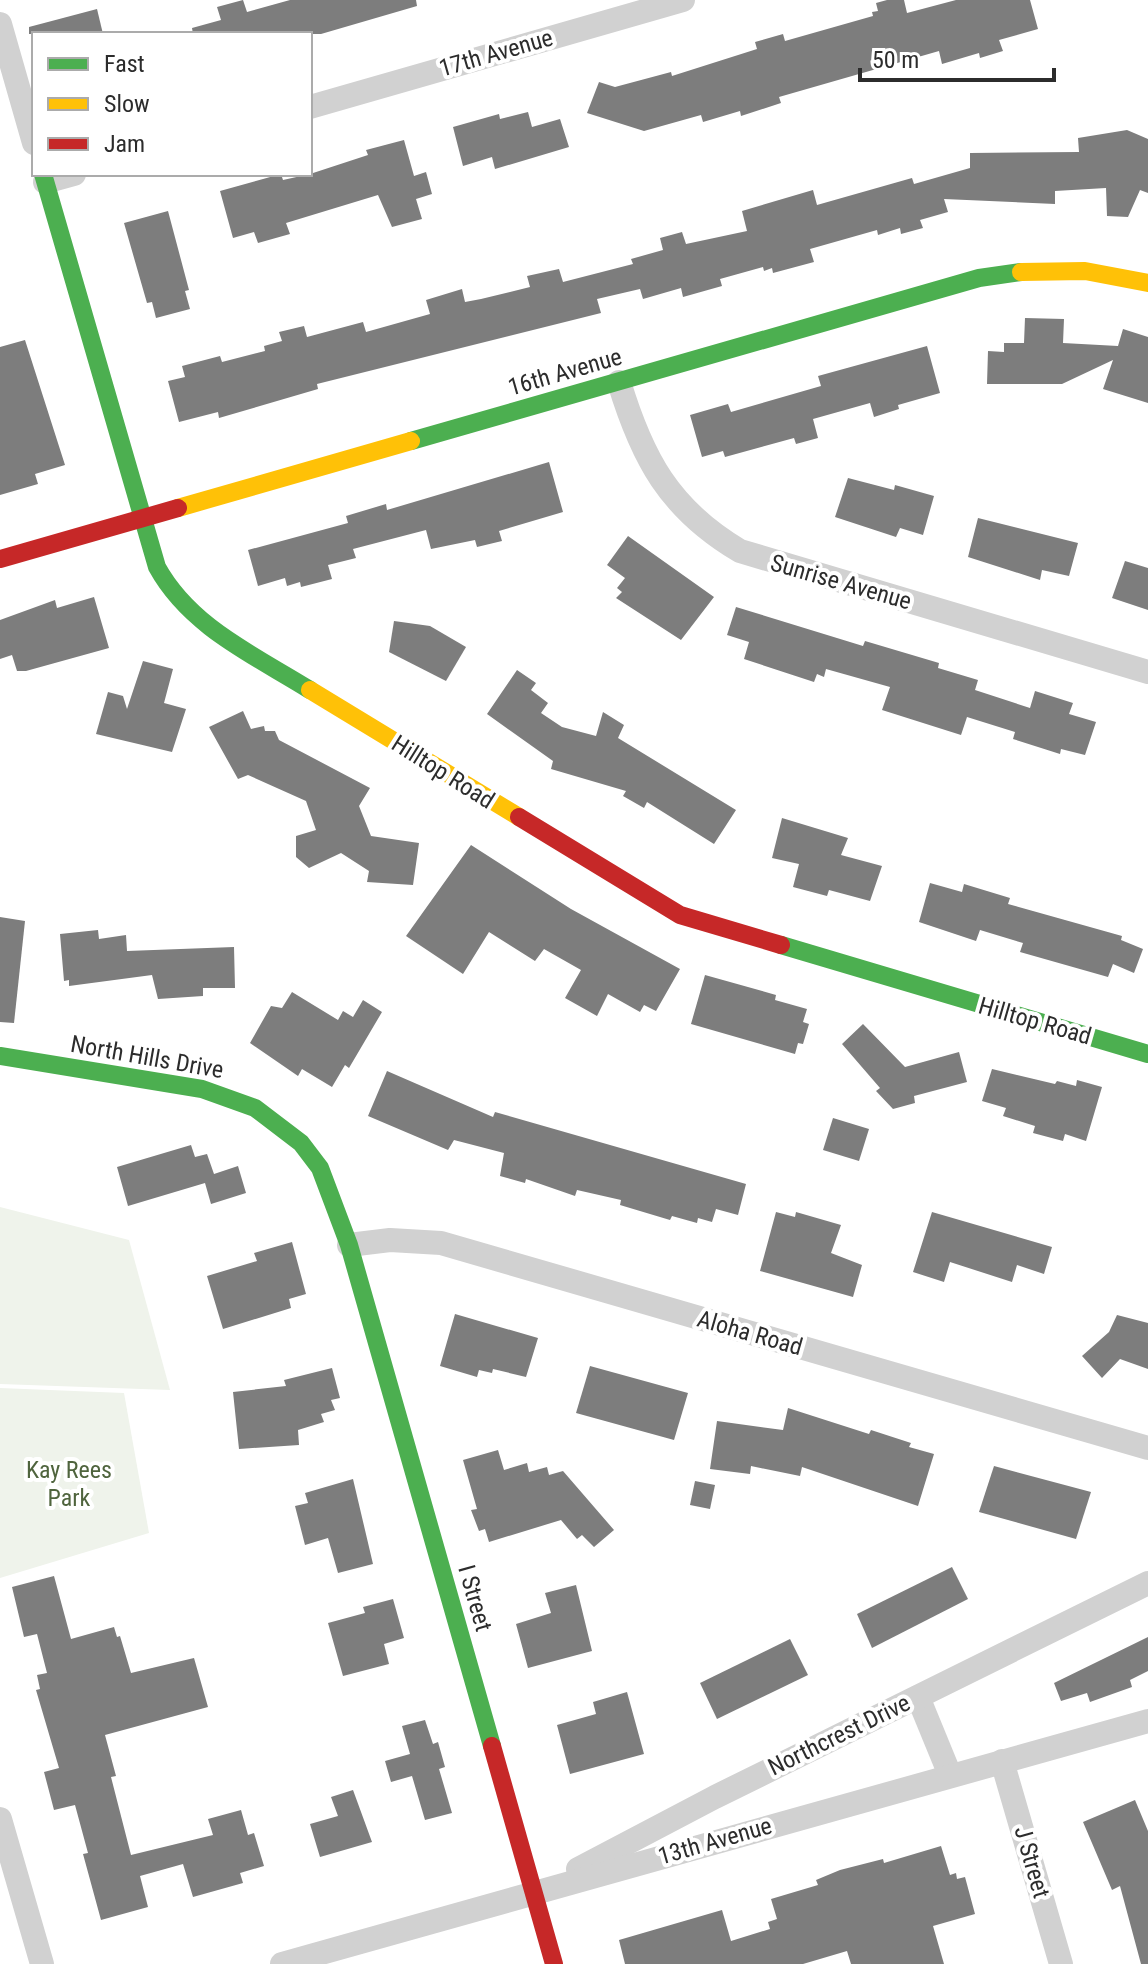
<svg xmlns="http://www.w3.org/2000/svg" width="1148" height="1964" font-family="'Roboto Condensed',sans-serif">
	<rect width="100%" height="100%" fill="#fff"/>
	<!-- green -->
	<g fill="#eff3eb">
		<path d="M0,1207L129,1240L170,1390L0,1384Z"/>
		<path d="M0,1388L124,1393L149,1533L0,1578Z"/>
	</g>
	<!-- building -->
	<g fill="#7d7d7d">
		<path d="M243,0L247,12L290,0H416L417,6L321,34H193L192,28L221,20L217,7Z"/>
		<path d="M887,0H904L907,13L956,0H1030L1038,29L999,40L1003,51L980,58L979,53L942,64L939,51L779,97L781,103L741,116L740,111L703,122L701,115L644,131L587,113L599,82L615,87L671,72L672,76L757,49L755,42L783,34L785,41L873,16L872,12L878,11L876,3Z"/>
		<path d="M97,9L103,34H29V27Z"/>
		<path d="M528,112L532,127L560,119L569,147L495,169L492,157L463,166L453,127L499,114L500,119Z"/>
		<path d="M1127,130L1148,139V193L1140,190L1128,217L1107,216L1106,188L1055,191V204L944,199L948,212L920,220L923,228L901,234L900,228L878,235L877,230L810,249L814,262L773,273L772,268L764,271L763,267L720,279L722,286L683,297L681,288L643,299L640,289L597,299L601,313L317,384L318,389L219,418L218,412L179,422L168,381L185,377L182,366L220,356L222,362L265,351L264,346L282,341L279,332L304,326L307,337L363,322L366,332L430,314L426,300L462,289L465,302L481,299L530,287L527,276L559,269L563,282L633,264L631,259L663,250L660,238L682,232L686,244L747,231L742,211L813,190L817,205L912,178L914,184L970,168V153L1079,152L1078,138Z"/>
		<path d="M404,140L414,176L426,172L432,194L416,199L422,219L392,227L378,195L286,223L290,234L258,243L254,232L233,238L220,191L281,174L283,180L310,174L368,155L366,150Z"/>
		<path d="M168,211L189,290L185,291L190,309L156,318L152,302L147,303L124,223Z"/>
		<path d="M1025,318L1064,319L1063,343L1118,346L1123,329L1148,337V403L1103,389L1113,360L1062,384H987L988,351L1004,352V343H1024Z"/>
		<path d="M25,340L65,465L35,474L38,484L0,495V347Z"/>
		<path d="M927,346L940,393L898,405L899,409L874,417L870,403L813,419L818,438L796,444L794,438L725,457L723,451L702,457L690,415L728,404L731,412L821,386L818,376Z"/>
		<path d="M549,462L563,512L499,531L502,541L477,547L475,540L431,549L426,530L353,549L356,558L328,565L332,579L301,587L300,582L287,586L285,578L258,586L248,550L348,523L346,516L386,504L387,510Z"/>
		<path d="M848,478L894,490L895,485L934,496L923,535L900,528L896,537L835,517Z"/>
		<path d="M978,518L1078,543L1069,576L1042,570L1040,580L968,557Z"/>
		<path d="M628,536L714,597L681,640L616,598L622,592L617,588L625,578L607,565Z"/>
		<path d="M1125,561L1148,568V610L1112,598Z"/>
		<path d="M94,597L109,648L26,671H17L12,655L0,659V620L55,600L57,608Z"/>
		<path d="M736,607L863,646L865,641L939,663L938,668L978,680L975,690L1030,708L1035,691L1073,703L1069,714L1096,722L1085,755L1061,749L1060,754L1013,739L1015,732L967,717L961,735L882,710L890,687L826,669L824,677L817,674L814,682L744,659L749,642L727,635Z"/>
		<path d="M394,621L430,626L466,647L446,681L389,652Z"/>
		<path d="M143,661L173,669L164,703L186,709L172,752L96,734L108,692L123,696L127,709Z"/>
		<path d="M517,670L536,683L531,690L548,703L541,713L562,727L596,736L603,712L624,725L618,738L736,810L714,844L647,802L644,808L623,796L626,791L551,769L553,761L487,714Z"/>
		<path d="M243,711L251,729L264,726L265,731H275L279,740L370,788L359,806L371,836L419,843L413,885L367,882L369,871L341,853L309,868L296,857V836L316,830L306,801L248,775L238,779L209,727Z"/>
		<path d="M782,818L848,838L841,855L882,866L870,901L829,890L827,896L793,887L799,864L772,858Z"/>
		<path d="M471,845L571,909L680,969L656,1011L644,1005L640,1012L608,994L597,1016L565,998L581,970L544,949L535,961L489,932L463,974L406,936Z"/>
		<path d="M930,883L962,892L964,884L1010,898L1008,904L1122,936L1121,940L1143,949L1134,973L1113,964L1108,977L1020,952L1023,943L980,930L976,941L919,922Z"/>
		<path d="M0,917L25,921L14,1023L0,1022Z"/>
		<path d="M98,930L99,939L126,935L127,951L234,947L235,988H203V996L158,999L152,975L69,986V980L64,981L60,934Z"/>
		<path d="M705,975L776,995L775,1000L807,1009L803,1022L809,1024L803,1044L798,1043L795,1054L691,1024Z"/>
		<path d="M292,992L338,1020L343,1011L353,1017L363,1000L382,1012L349,1068L345,1065L332,1087L302,1069L298,1076L250,1043L271,1006L282,1008Z"/>
		<path d="M863,1024L905,1067L959,1052L967,1082L914,1096L915,1103L893,1109L876,1091L880,1088L842,1044Z"/>
		<path d="M992,1069L1055,1084L1057,1081L1076,1086L1077,1080L1102,1087L1086,1141L1065,1134L1063,1141L1033,1133L1035,1126L1003,1116L1006,1108L982,1101Z"/>
		<path d="M387,1071L493,1117L495,1112L746,1184L738,1215L716,1209L712,1222L698,1218L697,1223L672,1216L670,1220L620,1205L621,1200L577,1190L575,1196L526,1179L525,1183L500,1176L504,1153L454,1140L448,1150L368,1116Z"/>
		<path d="M833,1118L869,1129L859,1161L823,1150Z"/>
		<path d="M191,1145L195,1157L207,1154L214,1174L238,1166L246,1193L211,1204L205,1183L128,1206L117,1167Z"/>
		<path d="M776,1212L795,1217L796,1212L841,1225L831,1253L862,1265L853,1297L760,1271Z"/>
		<path d="M932,1212L1052,1247L1044,1274L1017,1265L1012,1282L950,1262L944,1282L913,1272Z"/>
		<path d="M292,1242L306,1294L289,1299L291,1308L223,1329L207,1276L257,1261L254,1253Z"/>
		<path d="M455,1314L538,1338L526,1377L493,1369L492,1373L479,1370L477,1377L440,1366Z"/>
		<path d="M1117,1315L1148,1323V1369L1120,1359L1102,1378L1082,1356L1109,1332Z"/>
		<path d="M590,1366L688,1393L674,1440L576,1413Z"/>
		<path d="M332,1368L340,1398L331,1400L335,1410L321,1414L324,1422L298,1430L299,1445L239,1449L233,1392L286,1386L284,1380Z"/>
		<path d="M788,1408L869,1434L871,1430L911,1443L909,1447L934,1454L918,1506L802,1467L800,1476L751,1466L750,1474L710,1469L717,1421L783,1430Z"/>
		<path d="M498,1450L504,1470L527,1463L529,1472L547,1467L549,1475L563,1471L614,1530L594,1547L582,1535L577,1539L561,1520L489,1542L485,1529L479,1531L471,1510L477,1509L463,1460Z"/>
		<path d="M994,1466L1091,1492L1076,1539L979,1512Z"/>
		<path d="M353,1479L373,1564L338,1573L328,1538L305,1545L295,1506L308,1503L305,1493Z"/>
		<path d="M695,1481L715,1485L710,1509L690,1505Z"/>
		<path d="M952,1567L968,1599L872,1648L857,1614Z"/>
		<path d="M54,1576L71,1639L114,1627L117,1637L120,1636L131,1673L194,1658L208,1707L105,1735L116,1776L111,1777L131,1855L213,1835L208,1819L241,1810L248,1835L254,1833L264,1866L240,1873L243,1883L193,1897L183,1864L140,1876L148,1907L101,1920L83,1854L88,1853L75,1805L54,1810L44,1772L59,1768L36,1690L40,1689L37,1675L47,1673L37,1634L24,1637L12,1587Z"/>
		<path d="M576,1585L592,1651L528,1668L516,1624L551,1613L545,1593Z"/>
		<path d="M393,1599L404,1638L384,1644L389,1664L343,1676L328,1623L365,1613L363,1607Z"/>
		<path d="M1148,1637V1671L1130,1680L1132,1687L1090,1702L1087,1693L1061,1701L1054,1683Z"/>
		<path d="M790,1639L808,1675L717,1719L700,1683Z"/>
		<path d="M627,1692L644,1754L570,1774L557,1725L596,1714L593,1702Z"/>
		<path d="M425,1720L433,1744L438,1742L445,1767L439,1769L452,1813L425,1820L412,1776L391,1782L385,1761L410,1754L402,1726Z"/>
		<path d="M353,1790L372,1842L320,1857L310,1824L338,1816L331,1797Z"/>
		<path d="M1135,1800L1148,1831V1964H1141L1120,1886L1112,1890L1083,1822Z"/>
		<path d="M941,1846L950,1875L956,1873L957,1879L965,1877L975,1914L933,1926L944,1964H851L847,1951L803,1964H625L619,1940L722,1910L731,1941L770,1929L768,1922L777,1919L771,1899L818,1885L816,1880L840,1870L883,1859L884,1863Z"/>
	</g>
	<g fill="none" stroke-linecap="round" stroke-linejoin="round">
		<!-- street -->
		<g stroke="#d1d1d1" stroke-width="24">
			<path d="M0,24L34,143"/>
			<path d="M310,107L683,0"/>
			<path d="M45,182L74,174"/>
			<path d="M619,382C642,458 669,509 740,551L1148,672"/>
			<path d="M349,1245L390,1240L441,1243L1148,1448"/>
			<path d="M918,1697L950,1775"/>
			<path d="M1002,1761L1061,1964"/>
			<path d="M0,1819L42,1964"/>
			<path d="M578,1869L715,1797L1148,1583"/>
			<path d="M282,1964L1148,1721"/>
		</g>
		<!-- fast -->
		<g stroke="#4caf50" stroke-width="18">
			<path d="M43,174L157,567C190,627 254,655 310,690"/>
			<path d="M411,441L979,278L1021,272"/>
			<path d="M781,945L1148,1054"/>
			<path d="M0,1056L202,1089L255,1108L301,1143L320,1168L349,1245L492,1746"/>
		</g>
		<!-- slow -->
		<g stroke="#ffc107" stroke-width="18">
			<path d="M1021,272L1085,271L1148,283"/>
			<path d="M178,508L411,441"/>
			<path d="M310,690L519,817"/>
		</g>
		<!-- jam -->
		<g stroke="#c62828" stroke-width="18">
			<path d="M0,559L178,508"/>
			<path d="M519,817L680,915L781,945"/>
			<path d="M492,1746L554,1964"/>
		</g>
	</g>
	<g text-anchor="middle" dominant-baseline="central" stroke-width="8" stroke-linejoin="round" paint-order="stroke">
		<!-- street labels -->
		<g font-size="24" fill="#2c2c2c" stroke="#fff">
			<text transform="translate(496 53) rotate(-16)">17th Avenue</text>
			<text transform="translate(565 372) rotate(-16)">16th Avenue</text>
			<text transform="translate(841 582) rotate(16)">Sunrise Avenue</text>
			<text transform="translate(443 772) rotate(32)">Hilltop Road</text>
			<text transform="translate(1035 1021) rotate(16)">Hilltop Road</text>
			<text transform="translate(147 1057) rotate(10)">North Hills Drive</text>
			<text transform="translate(750 1333) rotate(16)">Aloha Road</text>
			<text transform="translate(475 1598) rotate(74)">I Street</text>
			<text transform="translate(839 1735) rotate(-26)">Northcrest Drive</text>
			<text transform="translate(715 1841) rotate(-16)">13th Avenue</text>
			<text transform="translate(1032 1862) rotate(74)">J Street</text>
		</g>
		<!-- park labels -->
		<g font-size="24" fill="#4f643d" stroke="#fff">
			<text x="69" y="1470">Kay Rees<tspan x="69" dy="28">Park</tspan></text>
		</g>
	</g>
	<!-- legend -->
	<rect x="32" y="32" width="280" height="144" fill="#ffffff" stroke="#ababab" stroke-width="2"/>
	<rect x="48" y="58" width="40" height="12" fill="#4caf50" stroke="#ababab" stroke-width="2"/>
	<text x="104" y="72" font-size="24" fill="#2c2c2c">Fast</text>
	<rect x="48" y="98" width="40" height="12" fill="#ffc107" stroke="#ababab" stroke-width="2"/>
	<text x="104" y="112" font-size="24" fill="#2c2c2c">Slow</text>
	<rect x="48" y="138" width="40" height="12" fill="#c62828" stroke="#ababab" stroke-width="2"/>
	<text x="104" y="152" font-size="24" fill="#2c2c2c">Jam</text>
	<!-- scale -->
	<path d="M860 68v12h194v-12" fill="none" stroke="#2c2c2c" stroke-width="4"/>
	<text x="872" y="68" font-size="24" fill="#2c2c2c" stroke="#ffffff" stroke-width="6" paint-order="stroke">50 m</text>
</svg>
